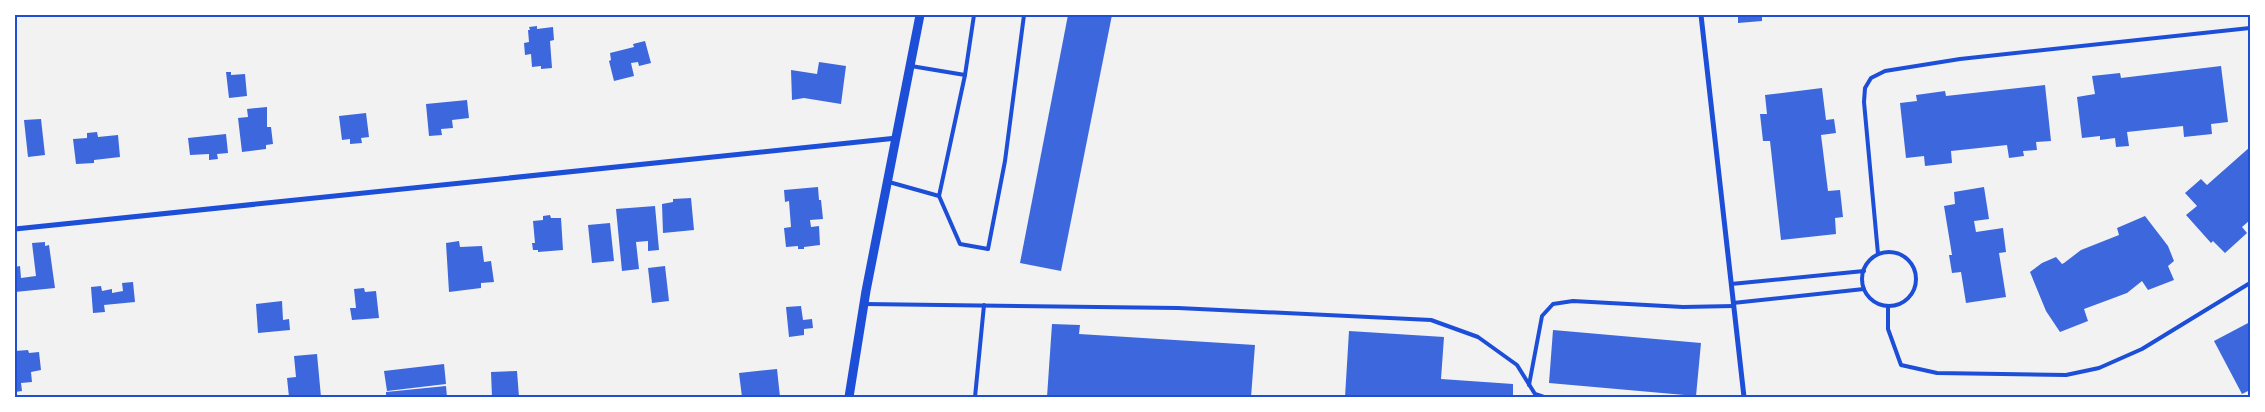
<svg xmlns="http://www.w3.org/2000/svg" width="2265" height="412" font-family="Overpass,sans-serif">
	<rect width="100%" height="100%" fill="#f2f2f2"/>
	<!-- building -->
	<g fill="#3d67dc">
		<path d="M1068,15H1112L1061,271L1020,263Z"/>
		<path d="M1738,15H1762V21L1738,23Z"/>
		<path d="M537,26V29L553,27L554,40L550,41L552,68L541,69V66L532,67L531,54L525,55L524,43L529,42L528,30H530L529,27Z"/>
		<path d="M645,41L651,63L639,66L638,62L631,63L634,76L614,81L609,61L611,60L610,53L634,47L633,44Z"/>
		<path d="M819,62L846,66L841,104L804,98L792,100L791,70L817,74Z"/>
		<path d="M2221,66L2228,122L2211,124L2212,134L2184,137L2183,126L2127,132L2129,146L2116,147L2115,138L2100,140V136L2082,138L2077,97L2095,94L2092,76L2120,73L2121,78Z"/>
		<path d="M226,72H231V75L245,74L247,96L229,98Z"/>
		<path d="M2045,85L2051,141L2036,142L2037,150L2023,151L2024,156L2009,158L2007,145L1951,151L1952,163L1925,166L1924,156L1906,158L1900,103L1917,101L1916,95L1945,91L1946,96Z"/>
		<path d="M1822,88L1826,120L1834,119L1836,133L1821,135L1828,191L1840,190L1843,217L1835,218L1836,234L1781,240L1770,141H1763L1760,114H1767L1765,95Z"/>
		<path d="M467,100L469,118L452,120L453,128L441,129L442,135L429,136L426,104Z"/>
		<path d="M267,107V127H271L273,144L266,145V149L242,152L238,118L248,117L247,109Z"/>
		<path d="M366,113L369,137L361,138L362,143L350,144V139L342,140L339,116Z"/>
		<path d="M41,119L45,155L28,157L24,120Z"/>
		<path d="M97,132L98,137L118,135L120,157L94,160V163L76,164L73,139L87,138V133Z"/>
		<path d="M226,134L228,153L217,154L218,159L209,160V154L190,155L188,138Z"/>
		<path d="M2250,147V220L2242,227L2247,233L2225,253L2213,241L2211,243L2186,215L2197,206L2185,193L2201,179L2207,185Z"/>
		<path d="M818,187L819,200H821L823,219L810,220L811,227L819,226L820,245L804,247V249H798V246L786,247L784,228L791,227L789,201L785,202L784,190Z"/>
		<path d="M1984,187L1989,219L1974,221L1976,232L2003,228L2006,252L1999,253L2006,297L1966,303L1961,272L1952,273L1949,255H1952L1944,206L1955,204L1954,192Z"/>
		<path d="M691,198L694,230L663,233L662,204L673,202V199Z"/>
		<path d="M655,206L659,250L648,251V241L636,242L639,269L622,271L616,209Z"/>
		<path d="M550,215L551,218H561L563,250L538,252V250H533L532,243H535L533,221L543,220V216Z"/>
		<path d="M2145,216L2168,246L2174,261L2168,266L2174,280L2148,290L2142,281L2127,293L2084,309L2088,321L2060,332L2046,311L2030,272L2042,263L2056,257L2062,264L2064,263L2081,250L2119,235L2117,228Z"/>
		<path d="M610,223L614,261L592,263L588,225Z"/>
		<path d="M459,241L460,247L482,246L484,262L491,261L494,282L481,283V288L449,292L446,243Z"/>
		<path d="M45,242V246L49,245L55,288L15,292V267L20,266L21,278L36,276L32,243Z"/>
		<path d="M665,266L669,301L652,303L648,268Z"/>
		<path d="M133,282L135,302L104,305L105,312L93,313L91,287L101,286L102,291L112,289V293L123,291L122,283Z"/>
		<path d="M364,288L365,292L376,291L379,318L352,320L350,308H356L354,289Z"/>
		<path d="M282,301L283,320L289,319L290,330L258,333L256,304Z"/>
		<path d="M801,306L803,320L812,319L813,328L804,329V335L789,337L786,307Z"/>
		<path d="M2250,322V390L2242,394L2214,341Z"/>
		<path d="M1052,324L1080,325L1079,334L1255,345L1251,397H1047Z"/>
		<path d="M1553,330L1701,343L1696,396L1549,383Z"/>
		<path d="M1349,331L1444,337L1441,379L1513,384V397H1345Z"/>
		<path d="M28,350L29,353L39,352L41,370L31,372L32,382L21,383L22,391L15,392V351Z"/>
		<path d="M317,354L321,397H289L287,378L296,377L294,356Z"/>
		<path d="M444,364L446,384L387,391L384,371Z"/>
		<path d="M777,369L780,397H742L739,373Z"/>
		<path d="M517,371L519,397H492L491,372Z"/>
		<path d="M446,386L447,397H386V392Z"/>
	</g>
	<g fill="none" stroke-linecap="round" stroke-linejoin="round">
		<!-- service -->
		<g stroke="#1d4ed8" stroke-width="4">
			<path d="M911,66L965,75L939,196"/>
			<path d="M965,75L974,15"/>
			<path d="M889,182L939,196L960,244L988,249L1005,161L1024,15"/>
			<circle cx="1889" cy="279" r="27"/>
			<path d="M1878,254L1864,102L1865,88L1871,78L1885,71L1960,59L2250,28"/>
			<path d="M1731,284L1864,271"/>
			<path d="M1733,303L1864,289"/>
			<path d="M864,304L1178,308L1431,320L1478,337L1517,365L1535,394L1544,397"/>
			<path d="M1888,306V329L1901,365L1937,373L2066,375L2099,368L2142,349L2250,283"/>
			<path d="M1529,385L1542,316L1553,304L1573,301L1683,307L1734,306"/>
			<path d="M975,397L984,305"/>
		</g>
		<!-- minor -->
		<g stroke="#1d4ed8" stroke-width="5">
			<path d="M1701,15L1744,397"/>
			<path d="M15,229L897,138"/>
		</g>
		<!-- tertiary -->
		<path stroke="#1d4ed8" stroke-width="9" d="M849,397L866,291L920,15"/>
	</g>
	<!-- border -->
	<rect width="2265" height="412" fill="none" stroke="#ffffff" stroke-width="32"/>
	<rect x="16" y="16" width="2233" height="380" fill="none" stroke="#1d4ed8" stroke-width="2"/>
</svg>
